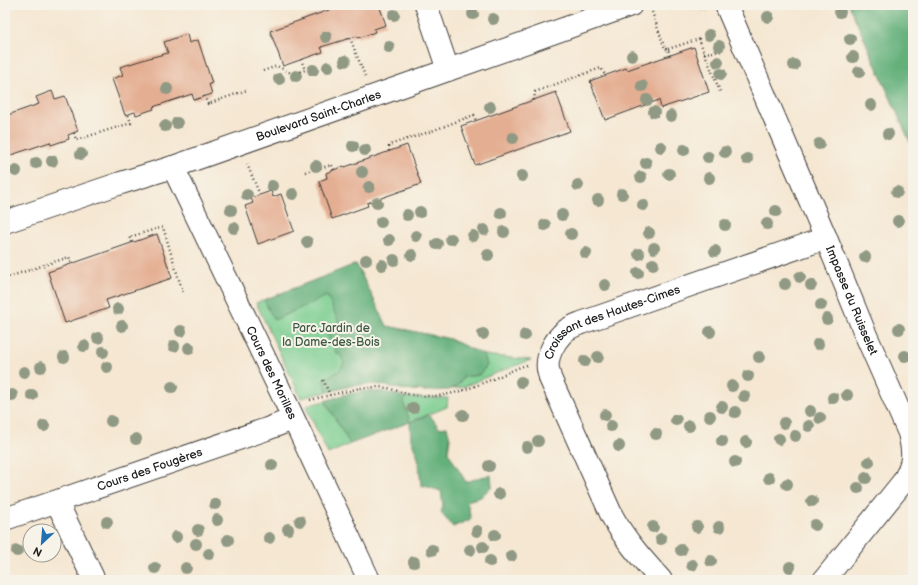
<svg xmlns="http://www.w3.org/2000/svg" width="918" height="585" font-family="'Balsamiq Sans',sans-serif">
	<rect width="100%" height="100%" fill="#f7f3e8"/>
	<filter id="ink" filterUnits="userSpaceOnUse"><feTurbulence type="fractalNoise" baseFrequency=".025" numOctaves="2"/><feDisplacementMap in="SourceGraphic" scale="8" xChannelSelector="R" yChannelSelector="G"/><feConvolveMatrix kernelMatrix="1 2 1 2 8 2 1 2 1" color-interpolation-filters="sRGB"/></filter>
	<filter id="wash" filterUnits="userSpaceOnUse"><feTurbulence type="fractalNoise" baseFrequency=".012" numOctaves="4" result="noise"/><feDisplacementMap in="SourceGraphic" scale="16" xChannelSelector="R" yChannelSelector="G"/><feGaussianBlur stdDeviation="0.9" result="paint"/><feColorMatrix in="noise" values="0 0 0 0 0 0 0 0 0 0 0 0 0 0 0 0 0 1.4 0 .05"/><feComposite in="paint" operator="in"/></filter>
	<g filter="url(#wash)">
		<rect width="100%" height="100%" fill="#f5e7d2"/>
		<!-- green -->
		<g fill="#7acd90" stroke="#4b7456">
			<path d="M356,264L387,326L450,339L426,391L401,389L377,384L354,385L301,398L256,303Z"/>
			<path d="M484,355L531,360L501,371L463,387L447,390L456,387L464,377L479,375L487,365Z"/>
			<path d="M405,397L413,398H448L447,407L410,422L404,404Z"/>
			<path d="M325,401L350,444L328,454L306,407L309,405Z"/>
		</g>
		<!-- forest -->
		<g fill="#63b07a" stroke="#40664b">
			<path d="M849,5H913V149Z"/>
			<path d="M356,264L387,326L450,339L484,355L487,365C479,377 477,375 464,377L456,387L447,390L426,391L401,389L377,384L354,385L328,392L323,380L339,371L344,363L341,355L337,354L325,330L339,323L327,296L274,320L264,300Z"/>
			<path d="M366,391L385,392L405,397L404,404L410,422L428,415L433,419L439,428L447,427L450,438L448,452L466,482L481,477L491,475L492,486L481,497L467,501L471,519L453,527L441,513L443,506L441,491L421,485L418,458L411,440L410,422L350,444L325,401L343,395Z"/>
		</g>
		<g id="blocks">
			<!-- building -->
			<g fill="#e4ae92">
				<path d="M343,5H379L386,25L374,29L375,32L358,38L357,36L321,47L323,52L283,66L270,31Z"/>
				<path d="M187,34L189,43L198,40L212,83L209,84L212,94L194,100L192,94L153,107L154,109L136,115L135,112L125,115L112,79L123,75L120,67L149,58L168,53L164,42Z"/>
				<path d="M694,47L709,92L661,108L659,100L605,120L590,81L626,68L627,70Z"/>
				<path d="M52,91L55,99L65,96L78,131L68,135L69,139L51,145L50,142L5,157V116L39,104L36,97Z"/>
				<path d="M556,92L570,131L475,165L461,126Z"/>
				<path d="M407,145L421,184L367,203L368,206L332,219L319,181L327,178L326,173L344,166L345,167Z"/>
				<path d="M271,191L273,197L281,194L294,231L258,244L245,206L253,203L251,198Z"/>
				<path d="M157,234L172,278L106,300L109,308L65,323L48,272Z"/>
			</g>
		</g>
	</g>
	<g filter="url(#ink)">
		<use href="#blocks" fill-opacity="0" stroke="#3d3a37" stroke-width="1"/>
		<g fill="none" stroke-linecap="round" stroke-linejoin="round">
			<defs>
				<g id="minor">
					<path d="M426,5L448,70"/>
					<path id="s1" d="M726,5L826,238L865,333L909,433C914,454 914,463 903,482L824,580"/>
					<path id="s2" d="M173,167L289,409L369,580"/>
					<path id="s3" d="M5,222L121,183L173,167L448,70L631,5"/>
					<path d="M57,502L94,580"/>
					<path id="s4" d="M5,519L267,429L293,419"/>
					<path id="s5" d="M661,580C643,560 625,540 612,516L550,378C550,375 548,372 548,369C546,357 554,342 562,334C567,328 574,326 581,323L826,238"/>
				</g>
			</defs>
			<!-- minor casing -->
			<use href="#minor" stroke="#3d3a37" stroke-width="24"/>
			<!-- path -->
			<g stroke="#3d3a37" stroke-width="2.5" stroke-dasharray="1 3" stroke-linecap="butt">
				<path d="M693,5L704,10"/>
				<path d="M652,12L665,49H668L670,55"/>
				<path d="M350,38L365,76"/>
				<path d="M668,49L699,39L721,94"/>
				<path d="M704,53L722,51"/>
				<path d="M263,71L277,66L293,74L305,70L301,59"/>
				<path d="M204,96L208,104L247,90"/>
				<path d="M534,100L535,92L567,80L601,68L605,75"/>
				<path d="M74,133L76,140L131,123L128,114"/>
				<path d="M389,151V145L429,132L474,115L476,121"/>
				<path d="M247,164L260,195"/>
				<path d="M305,172L332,165L334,170"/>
				<path d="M132,242L129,237L163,227L183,293"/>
				<path d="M5,278L69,257L72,264"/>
				<path d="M323,380L330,395"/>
				<path d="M310,400L360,388L378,387L388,388L407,394L424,396H438L454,393L470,388L498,377L520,367L527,365"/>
			</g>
			<!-- minor -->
			<use href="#minor" stroke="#fff" stroke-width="22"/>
		</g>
		<!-- trees -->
		<g fill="#909984">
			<circle cx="840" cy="12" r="6"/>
			<circle cx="473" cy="14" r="6"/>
			<circle cx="394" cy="15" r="6"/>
			<circle cx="768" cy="17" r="6"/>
			<circle cx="493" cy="19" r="6"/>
			<circle cx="709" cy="35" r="6"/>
			<circle cx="326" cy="37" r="6"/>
			<circle cx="850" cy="39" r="6"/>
			<circle cx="719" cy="46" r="6"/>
			<circle cx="389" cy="47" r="6"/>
			<circle cx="632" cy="56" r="6"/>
			<circle cx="853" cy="57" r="6"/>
			<circle cx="345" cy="61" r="6"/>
			<circle cx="718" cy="62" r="6"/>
			<circle cx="794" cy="65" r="6"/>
			<circle cx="328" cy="67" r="6"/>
			<circle cx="313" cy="70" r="6"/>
			<circle cx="859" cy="72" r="6"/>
			<circle cx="721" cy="74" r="6"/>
			<circle cx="296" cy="76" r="6"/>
			<circle cx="279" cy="79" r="6"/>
			<circle cx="642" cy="86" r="6"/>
			<circle cx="167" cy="89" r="6"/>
			<circle cx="647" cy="100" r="6"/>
			<circle cx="871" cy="105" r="6"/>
			<circle cx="490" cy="107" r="6"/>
			<circle cx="654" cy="112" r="6"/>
			<circle cx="671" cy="116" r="6"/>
			<circle cx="177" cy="123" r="6"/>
			<circle cx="165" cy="126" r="6"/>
			<circle cx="888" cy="134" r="6"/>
			<circle cx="513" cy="138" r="6"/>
			<circle cx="819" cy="144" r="6"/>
			<circle cx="353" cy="146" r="6"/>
			<circle cx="661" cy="147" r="6"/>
			<circle cx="365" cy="150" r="6"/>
			<circle cx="684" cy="150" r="6"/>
			<circle cx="725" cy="152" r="6"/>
			<circle cx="81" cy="154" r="6"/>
			<circle cx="708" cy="157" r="6"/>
			<circle cx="747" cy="159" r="6"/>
			<circle cx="52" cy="161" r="6"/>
			<circle cx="36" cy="163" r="6"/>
			<circle cx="646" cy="163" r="6"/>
			<circle cx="316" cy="166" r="6"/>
			<circle cx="16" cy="171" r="6"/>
			<circle cx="362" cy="172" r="6"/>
			<circle cx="669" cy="174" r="6"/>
			<circle cx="522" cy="176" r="6"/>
			<circle cx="641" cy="177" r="6"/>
			<circle cx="709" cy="178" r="6"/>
			<circle cx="578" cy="185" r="6"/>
			<circle cx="272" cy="186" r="6"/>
			<circle cx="369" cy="187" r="6"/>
			<circle cx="897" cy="192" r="6"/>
			<circle cx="293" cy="194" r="6"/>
			<circle cx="622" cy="194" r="6"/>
			<circle cx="247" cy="195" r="6"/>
			<circle cx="598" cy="200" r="6"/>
			<circle cx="377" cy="203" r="6"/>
			<circle cx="643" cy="205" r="6"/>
			<circle cx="231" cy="210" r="6"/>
			<circle cx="776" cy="211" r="6"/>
			<circle cx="420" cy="212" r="6"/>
			<circle cx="501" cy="213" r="6"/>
			<circle cx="407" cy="215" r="6"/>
			<circle cx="562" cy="215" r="6"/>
			<circle cx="898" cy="221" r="6"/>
			<circle cx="381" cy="222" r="6"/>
			<circle cx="767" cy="224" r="6"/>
			<circle cx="545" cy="225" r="6"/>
			<circle cx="725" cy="225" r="6"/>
			<circle cx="234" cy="228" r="6"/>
			<circle cx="484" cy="230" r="6"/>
			<circle cx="504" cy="232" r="6"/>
			<circle cx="649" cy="233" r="6"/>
			<circle cx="571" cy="234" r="6"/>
			<circle cx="416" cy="236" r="6"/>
			<circle cx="473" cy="236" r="6"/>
			<circle cx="451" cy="239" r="6"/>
			<circle cx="389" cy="240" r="6"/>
			<circle cx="307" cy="242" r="6"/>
			<circle cx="437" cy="244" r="6"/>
			<circle cx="654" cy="248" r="6"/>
			<circle cx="715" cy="251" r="6"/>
			<circle cx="586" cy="253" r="6"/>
			<circle cx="639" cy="254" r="6"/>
			<circle cx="412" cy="255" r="6"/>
			<circle cx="488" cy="255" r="6"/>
			<circle cx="865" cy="257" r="6"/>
			<circle cx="366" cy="260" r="6"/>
			<circle cx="394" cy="260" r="6"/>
			<circle cx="653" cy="264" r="6"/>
			<circle cx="382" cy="265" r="6"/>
			<circle cx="638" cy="273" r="6"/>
			<circle cx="800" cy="277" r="6"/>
			<circle cx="785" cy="284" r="6"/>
			<circle cx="605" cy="285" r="6"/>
			<circle cx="811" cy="285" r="6"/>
			<circle cx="821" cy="305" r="6"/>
			<circle cx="118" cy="309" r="6"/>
			<circle cx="827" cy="319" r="6"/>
			<circle cx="122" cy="326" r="6"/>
			<circle cx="899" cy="329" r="6"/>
			<circle cx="181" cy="331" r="6"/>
			<circle cx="710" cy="332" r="6"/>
			<circle cx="483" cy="334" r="6"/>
			<circle cx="525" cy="335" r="6"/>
			<circle cx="98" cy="338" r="6"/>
			<circle cx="818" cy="344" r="6"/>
			<circle cx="84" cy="346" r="6"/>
			<circle cx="174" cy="346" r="6"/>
			<circle cx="189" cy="348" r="6"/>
			<circle cx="103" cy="352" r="6"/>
			<circle cx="905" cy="356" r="6"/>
			<circle cx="64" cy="357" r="6"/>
			<circle cx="598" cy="357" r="6"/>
			<circle cx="759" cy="357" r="6"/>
			<circle cx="585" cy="361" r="6"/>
			<circle cx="41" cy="367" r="6"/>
			<circle cx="107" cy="367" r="6"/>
			<circle cx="24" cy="372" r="6"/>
			<circle cx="748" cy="376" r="6"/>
			<circle cx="521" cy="382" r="6"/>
			<circle cx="732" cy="386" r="6"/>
			<circle cx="172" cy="387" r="6"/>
			<circle cx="12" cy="395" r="6"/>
			<circle cx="32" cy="395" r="6"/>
			<circle cx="847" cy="395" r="6"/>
			<circle cx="744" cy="396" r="6"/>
			<circle cx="833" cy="398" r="6"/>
			<circle cx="722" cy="407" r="6"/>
			<circle cx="413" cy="408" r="6"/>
			<circle cx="810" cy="411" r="6"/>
			<circle cx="735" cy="412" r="6"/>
			<circle cx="463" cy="415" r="6"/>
			<circle cx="605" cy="415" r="6"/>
			<circle cx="710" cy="416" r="6"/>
			<circle cx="820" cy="418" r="6"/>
			<circle cx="676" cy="420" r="6"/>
			<circle cx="111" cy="421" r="6"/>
			<circle cx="784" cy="423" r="6"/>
			<circle cx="44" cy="426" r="6"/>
			<circle cx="611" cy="426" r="6"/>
			<circle cx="689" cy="426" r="6"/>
			<circle cx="809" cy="426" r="6"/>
			<circle cx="656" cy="434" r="6"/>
			<circle cx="795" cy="436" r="6"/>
			<circle cx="136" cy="439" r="6"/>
			<circle cx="779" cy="439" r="6"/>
			<circle cx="538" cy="441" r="6"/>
			<circle cx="722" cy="441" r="6"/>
			<circle cx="746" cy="442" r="6"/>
			<circle cx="619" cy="446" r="6"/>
			<circle cx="527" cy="447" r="6"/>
			<circle cx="735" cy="462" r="6"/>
			<circle cx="869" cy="462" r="6"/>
			<circle cx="272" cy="465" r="6"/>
			<circle cx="489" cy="466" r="6"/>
			<circle cx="769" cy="478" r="6"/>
			<circle cx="866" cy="478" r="6"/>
			<circle cx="787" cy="484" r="6"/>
			<circle cx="858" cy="488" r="6"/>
			<circle cx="499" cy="494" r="6"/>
			<circle cx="812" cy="501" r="6"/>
			<circle cx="215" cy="504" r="6"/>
			<circle cx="217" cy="520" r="6"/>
			<circle cx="300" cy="521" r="6"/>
			<circle cx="107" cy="522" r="6"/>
			<circle cx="815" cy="525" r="6"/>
			<circle cx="653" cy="527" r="6"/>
			<circle cx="697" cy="527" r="6"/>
			<circle cx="719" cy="527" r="6"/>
			<circle cx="288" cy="529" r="6"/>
			<circle cx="198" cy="530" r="6"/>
			<circle cx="477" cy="531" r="6"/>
			<circle cx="495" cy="535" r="6"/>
			<circle cx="176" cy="537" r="6"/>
			<circle cx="269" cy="538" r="6"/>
			<circle cx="661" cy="539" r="6"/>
			<circle cx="228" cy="540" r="6"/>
			<circle cx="196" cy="544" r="6"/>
			<circle cx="483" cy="547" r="6"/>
			<circle cx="432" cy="550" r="6"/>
			<circle cx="470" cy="550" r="6"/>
			<circle cx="681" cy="550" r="6"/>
			<circle cx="17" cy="551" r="6"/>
			<circle cx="209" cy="554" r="6"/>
			<circle cx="511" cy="556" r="6"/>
			<circle cx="490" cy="561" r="6"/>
			<circle cx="711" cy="561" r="6"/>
			<circle cx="414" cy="562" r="6"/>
			<circle cx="692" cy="565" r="6"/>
			<circle cx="790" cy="567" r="6"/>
			<circle cx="155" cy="568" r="6"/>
			<circle cx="186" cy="568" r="6"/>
		</g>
	</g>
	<g text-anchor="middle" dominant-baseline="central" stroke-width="4" stroke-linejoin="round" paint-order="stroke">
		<!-- street labels -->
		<g font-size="12" fill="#1c1c1c" stroke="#f7f3e8">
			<text stroke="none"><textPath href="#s3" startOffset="331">Boulevard Saint-Charles</textPath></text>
			<text stroke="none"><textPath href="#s1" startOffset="321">Impasse du Ruisselet</textPath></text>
			<text stroke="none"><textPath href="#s5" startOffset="329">Croissant des Hautes-Cimes</textPath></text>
			<text stroke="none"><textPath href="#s2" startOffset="228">Cours des Morilles</textPath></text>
			<text stroke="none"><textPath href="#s4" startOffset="153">Cours des Fougères</textPath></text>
		</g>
		<!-- park labels -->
		<g font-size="12" fill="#3d5a45" stroke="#f7f3e8">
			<text x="331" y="328">Parc Jardin de<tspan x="331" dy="14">la Dame-des-Bois</tspan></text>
		</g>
	</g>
	<!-- margin -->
	<rect width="918" height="585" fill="none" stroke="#f7f3e8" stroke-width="20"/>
	<!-- north arrow -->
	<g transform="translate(42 543) rotate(206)"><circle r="19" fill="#f7f3e8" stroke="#9f9d96"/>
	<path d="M0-3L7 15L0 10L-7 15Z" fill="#1f6fb2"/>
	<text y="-6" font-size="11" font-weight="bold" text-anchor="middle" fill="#1c1c1c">N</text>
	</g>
</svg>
